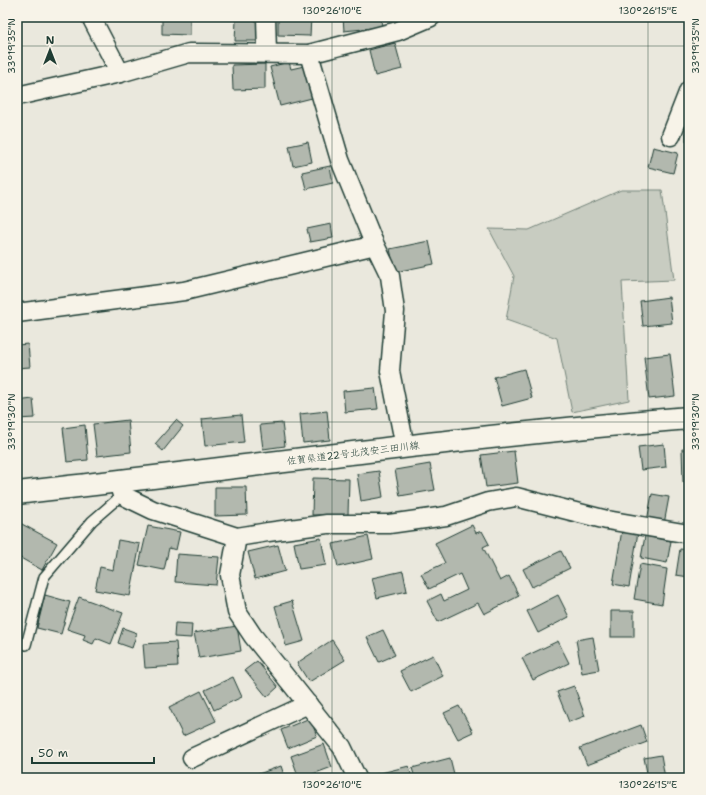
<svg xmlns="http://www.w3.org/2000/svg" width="706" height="795" font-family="'Shantell Sans','Klee One',sans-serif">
	<rect width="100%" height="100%" fill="#eae8dd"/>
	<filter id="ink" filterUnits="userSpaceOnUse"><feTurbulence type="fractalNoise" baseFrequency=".025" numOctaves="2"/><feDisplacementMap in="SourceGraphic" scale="8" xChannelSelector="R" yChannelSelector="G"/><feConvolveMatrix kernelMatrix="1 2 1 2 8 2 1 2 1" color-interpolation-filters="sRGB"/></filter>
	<g filter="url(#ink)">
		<!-- green -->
		<path fill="#c8ccc1" stroke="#74847a" d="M621,190H662L674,280L622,282L629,400L572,412L557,338L506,320L514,276L489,229L529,230Z"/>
		<!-- building -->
		<g fill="#b2b8ae" stroke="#1f3d34">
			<path d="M162,17H190V35L162,34Z"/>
			<path d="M278,17H311L310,36L278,35Z"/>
			<path d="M343,17H381L382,27L344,31Z"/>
			<path d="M236,20H261L260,41H235Z"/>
			<path d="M395,43L402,69L375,76L369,50Z"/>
			<path d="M289,62L291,69L304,66L312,98L280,106L270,67Z"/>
			<path d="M265,64V89L233,90L232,65Z"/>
			<rect x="686" y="121" width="3" height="20"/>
			<path d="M308,142L312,162L293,166L289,146Z"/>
			<path d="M653,147L678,153L673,173L648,167Z"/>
			<path d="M330,166L333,183L306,189L302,172Z"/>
			<path d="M331,224L333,238L310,242L307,229Z"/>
			<path d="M429,241L434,264L395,272L390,249Z"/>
			<path d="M669,297L672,323L643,326L640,301Z"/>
			<path d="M28,344L30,367L17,368V345Z"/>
			<path d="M670,354L675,396L649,399L644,357Z"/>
			<path d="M524,369L532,398L502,406L494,377Z"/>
			<path d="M375,388L378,409L345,412L343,391Z"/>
			<path d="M33,399L35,418L17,419V401Z"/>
			<path d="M327,411L330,440L303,443L300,414Z"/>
			<path d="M241,415L244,442L205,446L202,419Z"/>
			<path d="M128,420L131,452L97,456L93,424Z"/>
			<path d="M176,420L183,426L163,451L155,444Z"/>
			<path d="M282,423L285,446L263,449L260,425Z"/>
			<path d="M85,425L88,460L67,462L63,428Z"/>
			<path d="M664,444L666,467L641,470L638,447Z"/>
			<path d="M682,449H689V482H683Z"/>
			<path d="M514,451L518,483L486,487L481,455Z"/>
			<path d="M430,464L435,490L400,496L395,470Z"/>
			<path d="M379,471L383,497L361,501L357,474Z"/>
			<path d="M313,478L349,479L348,515H312Z"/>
			<path d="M215,487H246L247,515L215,516Z"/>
			<path d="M652,494L669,497L664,524L647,521Z"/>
			<path d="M20,523L57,543L42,570L17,556V527Z"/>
			<path d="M472,525L476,533L482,531L489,544L483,547L500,581L509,576L519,596L484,614L478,603L438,622L427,601L441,594L444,601L467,590L460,574L429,589L421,574L445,563L435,543Z"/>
			<path d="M148,526L180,532L176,550L169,548L164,570L139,565Z"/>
			<path d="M622,530L638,532L629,587L613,584Z"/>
			<path d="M368,536L373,559L338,567L333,544Z"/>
			<path d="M645,536L671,541L667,563L641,558Z"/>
			<path d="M321,538L326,565L299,569L294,543Z"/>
			<path d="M118,540L140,544L130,596L95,590L100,567L113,570Z"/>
			<path d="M278,545L285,571L255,579L248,552Z"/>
			<path d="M680,549L689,550V577L676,575Z"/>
			<path d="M561,551L570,568L532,587L523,569Z"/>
			<path d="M177,554L219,557L216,585L175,582Z"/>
			<path d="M640,564L667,569L662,604L634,599Z"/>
			<path d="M403,571L407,591L377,598L372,578Z"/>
			<path d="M45,595L70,602L61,634L37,628Z"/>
			<path d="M558,595L569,617L538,633L527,611Z"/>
			<path d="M79,597L123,613L111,644L96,638L93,644L83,640L85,635L67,629Z"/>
			<path d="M292,601L304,641L286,646L275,606Z"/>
			<rect x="611" y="611" width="23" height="26"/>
			<path d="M175,623L192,624L191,638L174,637Z"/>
			<path d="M237,626L241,651L199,658L194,633Z"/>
			<path d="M123,628L137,633L132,648L118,643Z"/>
			<path d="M383,630L395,655L379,662L367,637Z"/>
			<path d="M593,637L599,670L582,673L576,640Z"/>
			<path d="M332,640L345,660L309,682L297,663Z"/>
			<path d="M558,641L569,663L533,680L522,658Z"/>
			<path d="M176,642L178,666L145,668L143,644Z"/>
			<path d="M433,655L443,676L411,692L400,671Z"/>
			<path d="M257,661L278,687L267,697L245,670Z"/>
			<path d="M233,677L242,697L214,710L205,690Z"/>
			<path d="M574,686L585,716L569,722L557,692Z"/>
			<path d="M201,691L216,721L183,736L169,707Z"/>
			<path d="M459,706L473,732L458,739L444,713Z"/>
			<path d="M310,718L317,736L288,748L281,730Z"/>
			<path d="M641,725L647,742L587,765L580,748Z"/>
			<path d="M324,744L332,767L302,778H299L291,756Z"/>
			<path d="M661,755L665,778H648L644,758Z"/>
			<path d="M450,758L455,778H415L412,768Z"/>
			<path d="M281,766L285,778H250V777Z"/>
			<path d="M409,766L412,778H374L373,775Z"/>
		</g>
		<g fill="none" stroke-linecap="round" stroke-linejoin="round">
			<defs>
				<path id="service" d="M26,645L44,577L92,521L122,495"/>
				<g id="minor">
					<path d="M91,17L120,73"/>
					<path d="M266,17L267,53"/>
					<path d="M309,54L340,160L373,241L390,276L395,311L390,371L405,447"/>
					<path d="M17,96L120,73L189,53L309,54L398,31L431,17"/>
					<path d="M671,136L689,90"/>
					<path d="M17,313L184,291L367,247L373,241"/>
					<path d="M118,482L122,495L153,510L237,537L268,532L327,524H389L446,516L488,502L516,497L607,520L689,534"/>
					<path d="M237,537L230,575L237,612L253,636L342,747L357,778"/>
					<path d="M192,758L308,704"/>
				</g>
				<path id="primary" d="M17,493C241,468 464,436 689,418"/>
			</defs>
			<!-- service casing -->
			<use href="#service" stroke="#1f3d34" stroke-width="12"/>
			<!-- minor casing -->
			<use href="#minor" stroke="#1f3d34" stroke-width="21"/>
			<!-- primary casing -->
			<use href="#primary" stroke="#1f3d34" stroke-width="25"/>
			<!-- service -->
			<use href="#service" stroke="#f7f3e8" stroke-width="9"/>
			<!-- minor -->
			<use href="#minor" stroke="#f7f3e8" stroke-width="18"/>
			<!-- primary -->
			<use href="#primary" stroke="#f7f3e8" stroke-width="22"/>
		</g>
	</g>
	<!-- ticks -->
	<path fill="none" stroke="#1f3d34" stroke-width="1" stroke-opacity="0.45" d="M332,17V778M648,17V778M17,46H689M17,422H689"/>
	<g text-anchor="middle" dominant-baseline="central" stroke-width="3" stroke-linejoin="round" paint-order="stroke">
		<!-- street labels -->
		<g font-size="10" fill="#1f3d34" stroke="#f7f3e8">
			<text transform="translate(353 453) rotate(-7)">佐賀県道22号北茂安三田川線</text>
		</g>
	</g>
	<!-- margin -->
	<rect width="706" height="795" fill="none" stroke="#f7f3e8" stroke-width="44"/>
	<!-- north arrow -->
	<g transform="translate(50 50)" stroke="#f7f3e8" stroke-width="3" paint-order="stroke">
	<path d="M0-3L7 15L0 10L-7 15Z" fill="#1f3d34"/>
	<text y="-6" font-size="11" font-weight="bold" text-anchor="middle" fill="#1f3d34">N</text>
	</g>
	<!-- scale -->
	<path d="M32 757v6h122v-6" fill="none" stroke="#1f3d34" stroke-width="2"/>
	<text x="38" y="757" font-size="12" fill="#1f3d34" stroke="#f7f3e8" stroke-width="3" paint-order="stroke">50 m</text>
	<rect x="22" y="22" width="662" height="751" fill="none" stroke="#1f3d34" stroke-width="1.5"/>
	<g font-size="10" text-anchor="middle" fill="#1f3d34">
		<text x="332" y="14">130°26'10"E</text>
		<text x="648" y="14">130°26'15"E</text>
		<text transform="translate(11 46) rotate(-90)" y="4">33°19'35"N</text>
		<text transform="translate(695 46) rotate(-90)" y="4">33°19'35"N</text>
		<text transform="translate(11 422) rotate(-90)" y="4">33°19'30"N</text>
		<text transform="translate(695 422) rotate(-90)" y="4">33°19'30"N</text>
		<text x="332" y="788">130°26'10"E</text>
		<text x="648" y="788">130°26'15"E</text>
	</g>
</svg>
